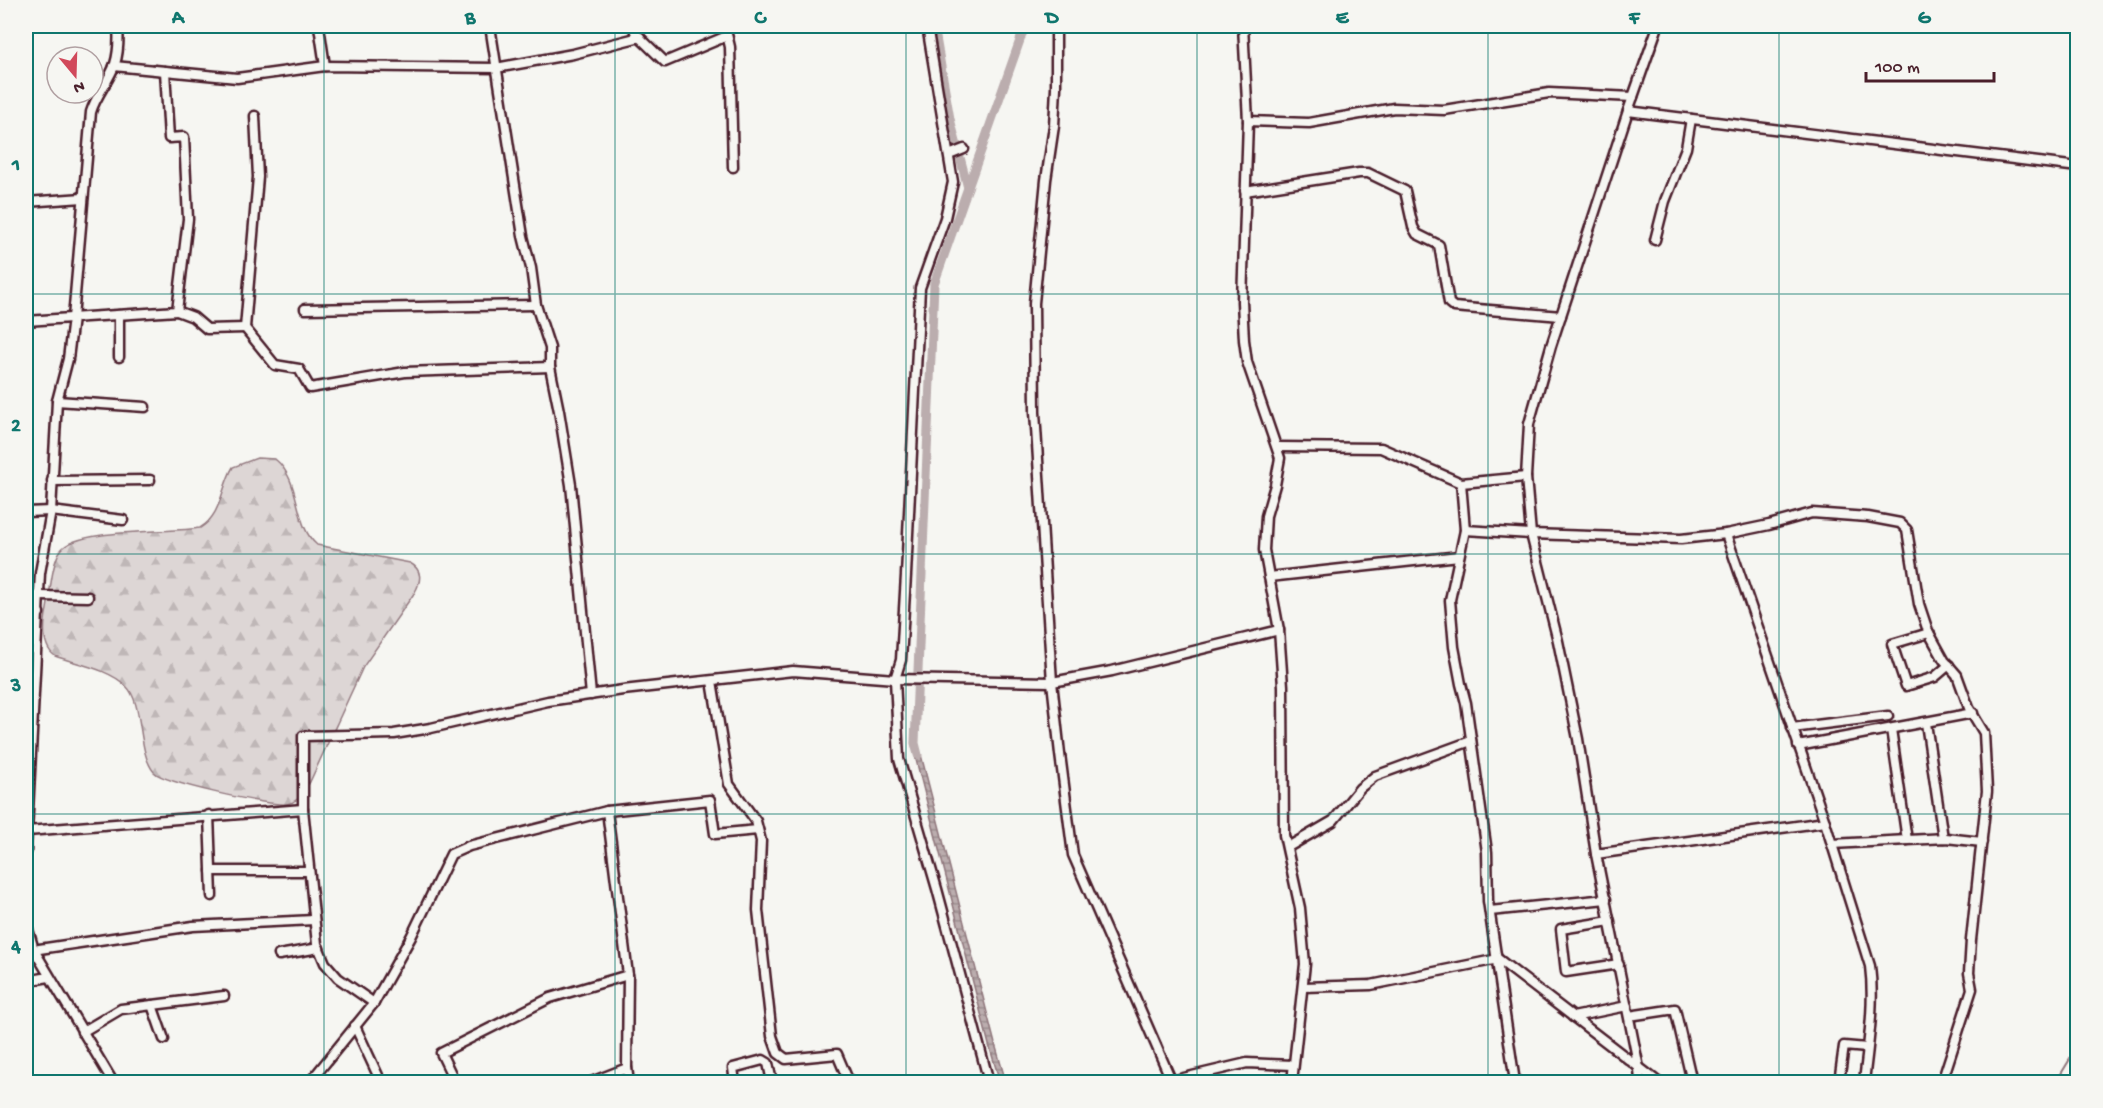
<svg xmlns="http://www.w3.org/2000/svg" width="2103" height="1108" font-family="'Gochi Hand',sans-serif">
	<defs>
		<pattern id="forest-firs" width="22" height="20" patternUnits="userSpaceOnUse" patternTransform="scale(1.5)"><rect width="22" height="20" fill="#ddd6d5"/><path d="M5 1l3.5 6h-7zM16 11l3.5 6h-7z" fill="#bfb7b7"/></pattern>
		<pattern id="water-rules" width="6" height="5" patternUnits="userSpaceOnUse" patternTransform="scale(1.5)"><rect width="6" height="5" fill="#bbadae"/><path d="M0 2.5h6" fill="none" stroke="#9a8c8e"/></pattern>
	</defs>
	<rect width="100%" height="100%" fill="#f6f6f2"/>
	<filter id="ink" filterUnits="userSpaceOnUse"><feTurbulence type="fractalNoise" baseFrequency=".0167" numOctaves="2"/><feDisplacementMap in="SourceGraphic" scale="12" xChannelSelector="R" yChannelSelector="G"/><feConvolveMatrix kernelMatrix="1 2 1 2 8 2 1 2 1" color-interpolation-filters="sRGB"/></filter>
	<g filter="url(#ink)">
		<!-- forest -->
		<path fill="url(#forest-firs)" stroke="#947a80" stroke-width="1.5" d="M257,458L275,459C302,481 293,525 317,545L410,563C423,570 421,581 415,592L363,667L309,784C304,793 297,803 286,804C269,806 164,783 154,772C137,752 144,703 126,686C109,669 77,664 55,656C41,646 44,623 47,609C50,594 52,561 61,550C77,528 171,533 200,528C222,515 221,487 233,467Z"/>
		<!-- water -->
		<path fill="url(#water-rules)" stroke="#8e747a" stroke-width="1.5" d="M918,743L995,1044L1006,1082H1000L989,1045L912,744Z"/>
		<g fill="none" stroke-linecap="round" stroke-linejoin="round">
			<!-- stream -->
			<path stroke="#8e747a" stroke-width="2" d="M2056,1082L2078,1046"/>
			<!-- canal -->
			<g stroke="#bbadae" stroke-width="9">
				<path d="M934,26L950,119L968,188"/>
				<path d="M918,755L915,743L934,284L1025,26"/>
			</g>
			<defs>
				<g id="minor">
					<path d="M319,26L325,66"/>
					<path d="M490,26L523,236L531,268L536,305L550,348V367L559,411L571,485L591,695"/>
					<path d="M633,26L636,34L665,62L727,36"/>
					<path d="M725,26L730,47L733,167"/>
					<path d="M927,26L953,182L945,218L920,288L906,575L901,660L895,679L899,759L937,889L989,1082"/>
					<path d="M1056,26V88L1054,126L1046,180L1034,303L1035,412L1052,682L1060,754L1073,855L1172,1082"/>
					<path d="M1243,26L1248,121L1242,302L1244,340L1247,362L1280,458L1275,485L1266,516L1264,550L1279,630L1283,686L1284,835L1300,908L1305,964L1292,1082"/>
					<path d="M114,66L237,78L325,66L496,68L573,54L640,37"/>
					<path d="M1628,111L2078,167"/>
					<path d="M255,116L258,177L245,328L275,365L299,369L310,388L405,372L550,367"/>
					<path d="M1248,121L1309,123L1394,108L1444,110L1549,93L1633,97"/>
					<path d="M949,155L964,149"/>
					<path d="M1245,191L1359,173H1368L1405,191L1413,227L1417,234L1439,245L1449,303L1454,307L1561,316"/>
					<path d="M26,202L83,198"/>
					<path d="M1655,240L1665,201L1686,148L1691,119"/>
					<path d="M305,309L536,305"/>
					<path d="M177,311L193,317L207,329L245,328"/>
					<path d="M119,315V357"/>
					<path d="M26,321L177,311L188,219L184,137L169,138L165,71"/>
					<path d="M57,401L145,407"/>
					<path d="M1277,447L1381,448L1461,483L1526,477"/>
					<path d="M52,481L150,480"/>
					<path d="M1461,483L1465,530L1450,600L1454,647L1461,684L1466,703L1487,852L1488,901L1515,1082"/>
					<path d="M26,512L51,511L123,520"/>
					<path d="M1465,530L1531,534L1681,539L1726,534L1769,525L1812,513L1868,517L1900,523L1907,530L1919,604L1928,631L1944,660L1957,675L1969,708L1984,733L1987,791L1971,940L1969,973L1972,989L1942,1082"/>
					<path d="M1726,534L1825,822L1870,966C1875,1004 1868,1045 1864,1082"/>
					<path d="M1269,577L1459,556"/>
					<path d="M39,596L88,597"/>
					<path d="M26,613H39"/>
					<path d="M1929,633L1892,644L1906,686L1935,677L1949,665"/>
					<path d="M712,681L729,784L756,821L761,841L758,910L772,1036L778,1053L786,1059L837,1054L849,1082"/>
					<path d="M1926,723L1943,838"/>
					<path d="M1792,728L1888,716"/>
					<path d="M1891,729L1907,840"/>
					<path d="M1798,746L1973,713"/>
					<path d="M607,811L628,975L627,1068L629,1082"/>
					<path d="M209,815L212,896"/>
					<path d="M27,831L303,809"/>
					<path d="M1832,844L1946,838L1982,842"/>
					<path d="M1288,847L1333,821L1360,788L1375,776L1471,741"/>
					<path d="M26,853L40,573L51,511L57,401L68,359L73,318L91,112C96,95 109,81 115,64C119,51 119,39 118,26"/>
					<path d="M1596,854L1825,822"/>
					<path d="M211,871H309"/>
					<path d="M1490,911L1606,899"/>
					<path d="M1610,921L1561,929L1566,972L1619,964"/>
					<path d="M26,922L34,950L113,1082"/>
					<path d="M26,951L193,926L314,920"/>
					<path d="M279,955L319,948"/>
					<path d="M26,981L49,977"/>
					<path d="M1303,987L1371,985L1498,959L1658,1082"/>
					<path d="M374,1003L338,978L325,963L317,944L303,809V736L394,734L431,728L548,701L623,690L793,671L895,679L1052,682L1112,671L1279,630"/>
					<path d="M152,1005L164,1039"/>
					<path d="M1629,1016L1675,1009L1692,1082"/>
					<path d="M1573,1017L1627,1006"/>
					<path d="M355,1026L381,1082"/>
					<path d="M82,1032L121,1009L224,996"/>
					<path d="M1171,1081L1247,1063L1293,1065"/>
					<path d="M310,1082L374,1003L411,937L451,854L469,846L607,811L710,800L715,834L758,830"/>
					<path d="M455,1082L441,1053L550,998L628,975"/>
					<path d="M591,1082L627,1068"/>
					<path d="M735,1082L733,1068L763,1060L768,1063L772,1082"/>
					<path d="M1640,1082L1639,1068L1596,854L1578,739L1558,641L1531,534L1526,477L1529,424L1551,346L1628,111L1658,26"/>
					<path d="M1839,1082L1844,1046L1867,1048"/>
				</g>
			</defs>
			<!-- minor casing -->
			<use href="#minor" stroke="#4a1f2b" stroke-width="13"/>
			<!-- minor -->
			<use href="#minor" stroke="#f6f6f2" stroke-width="8"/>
		</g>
	</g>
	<!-- grid -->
	<path fill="none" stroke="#0f766e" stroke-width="1.5" stroke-opacity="0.55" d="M324,26V1082M615,26V1082M906,26V1082M1197,26V1082M1488,26V1082M1779,26V1082M26,294H2078M26,554H2078M26,814H2078"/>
	<!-- margin -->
	<rect width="2103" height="1108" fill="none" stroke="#f6f6f2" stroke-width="66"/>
	<!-- north arrow -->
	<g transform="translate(75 75) rotate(161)"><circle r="28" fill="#f6f6f2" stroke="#b1a0a2" stroke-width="1.5"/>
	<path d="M0-4.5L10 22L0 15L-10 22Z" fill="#d1495b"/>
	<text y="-9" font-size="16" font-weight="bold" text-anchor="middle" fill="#4a1f2b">N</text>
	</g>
	<!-- scale -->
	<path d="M1866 72v9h128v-9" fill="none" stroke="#4a1f2b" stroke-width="3"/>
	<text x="1875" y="72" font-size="18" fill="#4a1f2b" stroke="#f6f6f2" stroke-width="4.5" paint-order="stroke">100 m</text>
	<rect x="33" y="33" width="2037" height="1042" fill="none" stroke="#0f766e" stroke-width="2"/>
	<g font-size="20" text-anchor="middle" font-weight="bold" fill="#0f766e">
		<text x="178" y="23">A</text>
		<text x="470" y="23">B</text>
		<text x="760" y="23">C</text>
		<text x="1052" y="23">D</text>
		<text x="1342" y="23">E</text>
		<text x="1634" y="23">F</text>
		<text x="1924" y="23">G</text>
		<text x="16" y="170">1</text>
		<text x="16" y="431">2</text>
		<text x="16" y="691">3</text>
		<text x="16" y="952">4</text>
	</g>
</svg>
